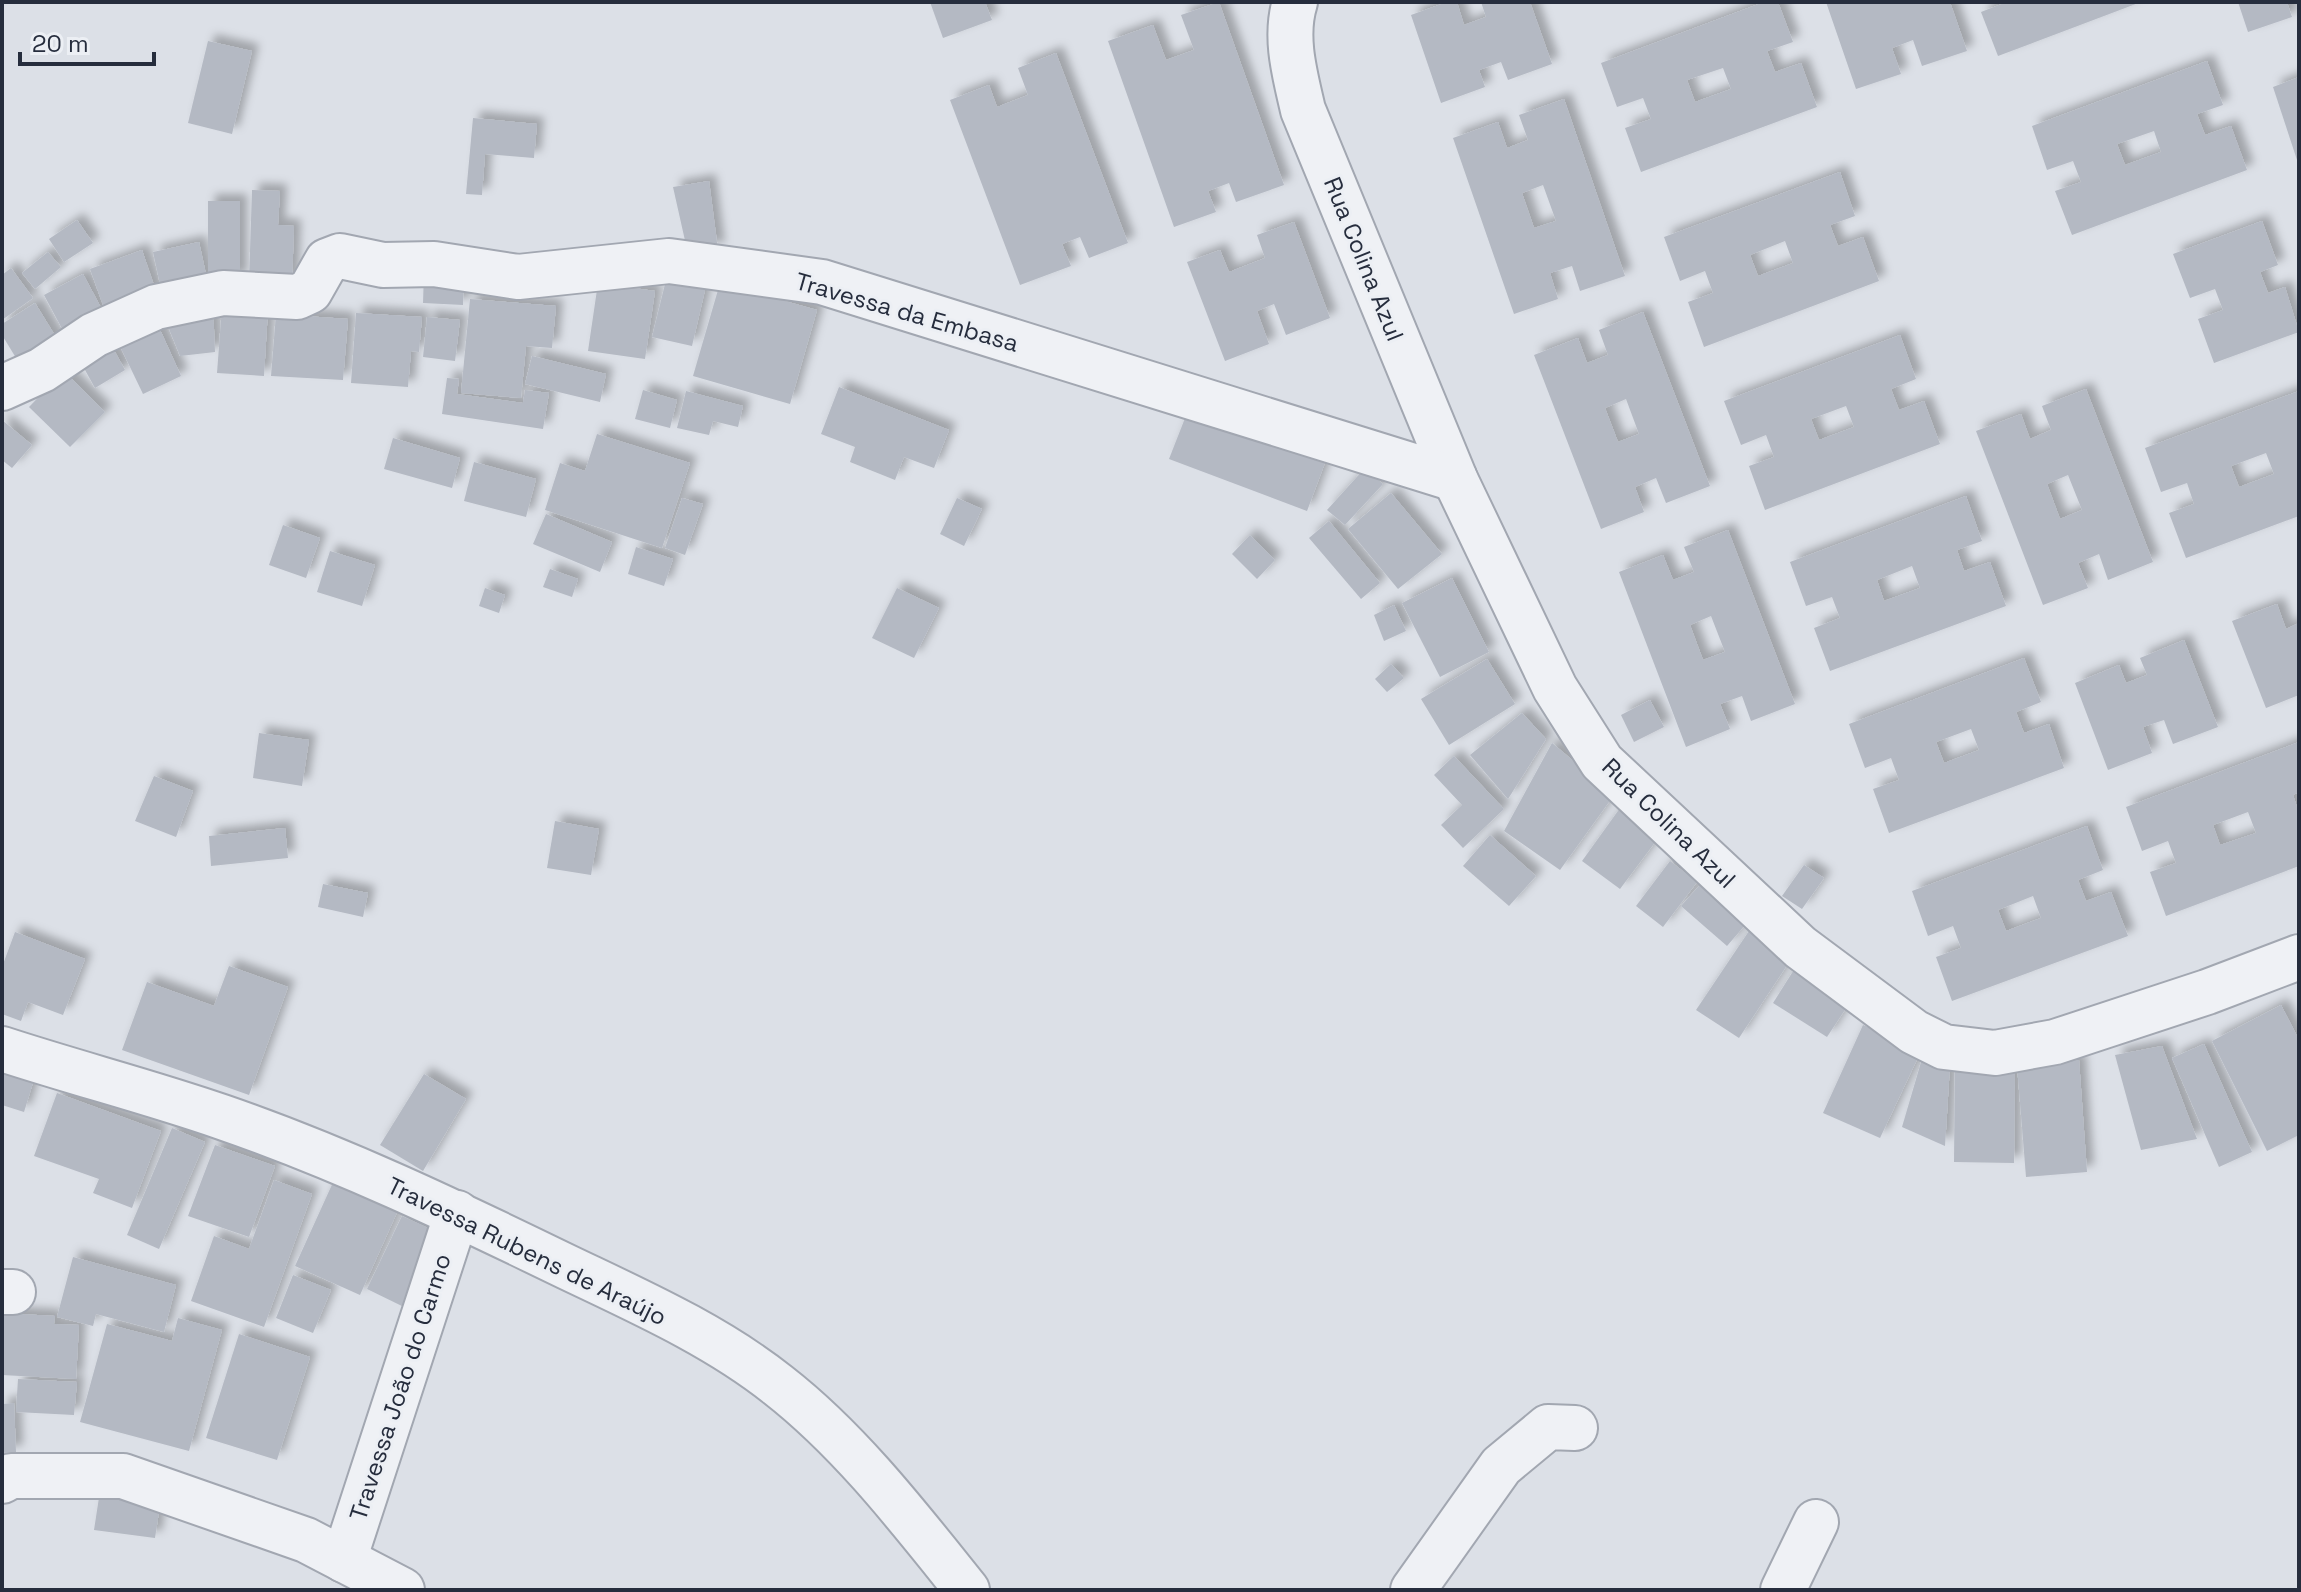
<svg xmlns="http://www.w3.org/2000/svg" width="2301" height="1592" font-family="'Space Grotesk',sans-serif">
	<defs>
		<filter id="shadow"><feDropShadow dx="7" dy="-7" stdDeviation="4" flood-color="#0004"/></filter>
	</defs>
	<rect width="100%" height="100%" fill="#dce0e7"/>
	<!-- building -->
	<g fill="#b4b9c3" fill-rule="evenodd" filter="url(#shadow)">
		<path d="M930,2H985L992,20L943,38Z"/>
		<path d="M1219,2L1284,185L1236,202L1229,183L1208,191L1216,212L1174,227L1108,41L1153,25L1166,60L1194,50L1181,15Z"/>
		<path d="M1447,2H1457L1464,25L1486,17L1481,2H1530L1552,64L1508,80L1501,62L1479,70L1485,87L1441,103L1411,15Z"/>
		<path d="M1764,2H1778L1793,42L1767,51L1775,72L1801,63L1817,107L1641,172L1625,128L1651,119L1643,98L1617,107L1601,63ZM1723,68L1731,89L1695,102L1687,80Z"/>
		<path d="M1826,2H1950L1967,51L1922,66L1913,40L1892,48L1901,74L1856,89Z"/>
		<path d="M2007,2H2141L1998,56L1981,12Z"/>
		<path d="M2238,2H2287L2292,17L2248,32Z"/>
		<path d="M208,41L252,51L232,134L188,123Z"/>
		<path d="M1056,53L1128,243L1089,258L1080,237L1062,244L1071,266L1020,285L950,100L989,85L997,107L1028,95L1018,68Z"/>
		<path d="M2207,61L2223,105L2197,114L2205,135L2231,126L2247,170L2072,235L2055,191L2081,182L2073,161L2047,170L2032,126ZM2154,131L2161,152L2125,165L2117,144Z"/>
		<path d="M2299,77V163H2298L2273,87Z"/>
		<path d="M1564,99L1625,276L1580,291L1572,266L1550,273L1558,299L1514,314L1453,138L1498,122L1507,148L1528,140L1519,115ZM1543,185L1556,221L1534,228L1522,193Z"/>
		<path d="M473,118L537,124L534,158L485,154L482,195L466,194Z"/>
		<path d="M1840,172L1855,216L1830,225L1838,246L1863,237L1879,281L1704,347L1688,302L1713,293L1705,271L1680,281L1664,237ZM1785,241L1793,263L1758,276L1750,255Z"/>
		<path d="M709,181L718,250L686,245L673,187Z"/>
		<path d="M252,190L280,191L278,225L294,226L292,284L249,282Z"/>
		<rect x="208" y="201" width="32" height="79"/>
		<path d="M77,220L93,243L64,262L49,239Z"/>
		<path d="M2262,221L2278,265L2260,272L2268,293L2285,287L2299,332L2214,363L2198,319L2223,310L2215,289L2190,298L2173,254Z"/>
		<path d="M1294,222L1330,318L1286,335L1274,304L1257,311L1269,344L1225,361L1187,262L1220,250L1229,272L1265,258L1257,235Z"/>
		<path d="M199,242L209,288L163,298L153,252Z"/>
		<path d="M142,250L159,300L108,319L90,269Z"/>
		<path d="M48,252L61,267L35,289L22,273Z"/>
		<path d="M11,268L33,298L2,320V275Z"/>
		<path d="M424,273L464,275L463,305L423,303Z"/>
		<path d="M83,274L106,317L67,338L44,295Z"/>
		<path d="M666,280L705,290L692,346L652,337Z"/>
		<path d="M598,283L655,291L645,359L588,351Z"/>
		<path d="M720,283L817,310L790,404L693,376Z"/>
		<path d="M470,299L556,306L552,348L526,346L521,398L461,393Z"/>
		<path d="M35,303L62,347L24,371L2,335V324Z"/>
		<path d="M213,306L215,352L180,356L167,324Z"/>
		<path d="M222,307L268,309L264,376L217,373Z"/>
		<path d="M1643,312L1710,486L1666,503L1656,478L1635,487L1644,512L1601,529L1534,355L1578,338L1587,363L1608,355L1599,330ZM1626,399L1639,434L1618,442L1605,408Z"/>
		<path d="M356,313L422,317L419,352L411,351L408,387L351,383Z"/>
		<path d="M276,314L348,319L343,380L271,376Z"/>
		<path d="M427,317L460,320L455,361L423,357Z"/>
		<path d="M157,323L181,376L143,394L118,342Z"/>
		<path d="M1900,335L1916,379L1891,389L1899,410L1924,401L1940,444L1765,510L1749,466L1774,457L1766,435L1741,445L1724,401ZM1846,406L1854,427L1819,440L1811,419Z"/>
		<path d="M110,343L125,370L95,388L80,361Z"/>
		<path d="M532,356L606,374L600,402L525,384Z"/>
		<path d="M64,371L105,412L70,447L29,407Z"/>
		<path d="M447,378L459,379L457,394L523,403L525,390L549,393L543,429L442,414Z"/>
		<path d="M839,387L949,430L934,468L904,457L895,480L850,462L855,447L821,434Z"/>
		<path d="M2086,389L2153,562L2108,580L2099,554L2078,563L2088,588L2043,605L1976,431L2021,414L2030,439L2051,430L2042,406ZM2068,475L2082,510L2060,519L2047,484Z"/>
		<path d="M643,390L677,400L670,428L635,419Z"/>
		<path d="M686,391L743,406L738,427L713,421L709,435L677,428Z"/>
		<path d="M2299,391V516L2186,558L2169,513L2194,504L2187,483L2161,492L2145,448ZM2266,453L2274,474L2239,487L2231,466Z"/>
		<path d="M1189,408L1326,460L1307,511L1169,459Z"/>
		<path d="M2,420L32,445L12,468L2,460Z"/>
		<path d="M597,434L690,463L662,548L545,510L560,463L585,471Z"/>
		<path d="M393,438L460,458L452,488L384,469Z"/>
		<path d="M474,462L536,479L526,517L464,501Z"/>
		<path d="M1365,468L1383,484L1345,525L1327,510Z"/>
		<path d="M1391,493L1442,554L1398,589L1348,529Z"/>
		<path d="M1966,496L1982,541L1957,550L1964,571L1990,562L2006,606L1830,671L1814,628L1840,618L1832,597L1806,606L1790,562ZM1912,566L1920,588L1884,601L1877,580Z"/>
		<path d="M682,498L703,504L685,555L665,548Z"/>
		<path d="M957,498L982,509L964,546L940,534Z"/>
		<path d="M546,514L612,542L600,572L533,544Z"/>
		<path d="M1329,521L1380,583L1361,599L1309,538Z"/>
		<path d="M283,525L320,538L306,578L269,565Z"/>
		<path d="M1728,530L1795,704L1751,721L1742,696L1720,704L1730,729L1686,747L1619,572L1663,555L1673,580L1694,572L1684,547ZM1711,616L1725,652L1703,660L1690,625Z"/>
		<path d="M1250,535L1275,560L1257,579L1232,554Z"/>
		<path d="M636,547L673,559L664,586L628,574Z"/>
		<path d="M330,551L375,565L362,606L317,592Z"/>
		<path d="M550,569L578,579L572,597L543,587Z"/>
		<path d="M1452,578L1489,652L1440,677L1402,603Z"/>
		<path d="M485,588L505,595L499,613L479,606Z"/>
		<path d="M897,588L939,608L914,658L872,638Z"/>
		<path d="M2277,604L2286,629L2299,623V695L2266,708L2232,621Z"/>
		<path d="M1394,605L1406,631L1384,641L1374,615Z"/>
		<path d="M2184,640L2218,727L2173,744L2164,720L2143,727L2152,753L2108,770L2075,683L2119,665L2126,683L2147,675L2140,658Z"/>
		<path d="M2024,658L2041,702L2016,712L2024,733L2049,724L2064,768L1889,833L1873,789L1899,780L1891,758L1865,768L1849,724ZM1971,729L1979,750L1944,763L1936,742Z"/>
		<path d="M1487,659L1515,704L1449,745L1421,699Z"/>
		<path d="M1391,664L1404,678L1387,692L1375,679Z"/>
		<path d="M1650,700L1664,727L1634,742L1621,715Z"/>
		<path d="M1522,713L1546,739L1508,799L1470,755Z"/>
		<path d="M259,733L309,740L302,786L253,778Z"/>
		<path d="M2299,742V792L2293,795L2299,813V866L2166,916L2150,872L2176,863L2168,841L2142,851L2126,807ZM2248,812L2256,833L2220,845L2213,825Z"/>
		<path d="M1552,743L1614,795L1560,870L1504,831Z"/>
		<path d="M1454,756L1504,809L1463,848L1441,825L1462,805L1434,775Z"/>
		<path d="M154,776L193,791L176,837L135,821Z"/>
		<path d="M1623,804L1662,833L1620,889L1582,861Z"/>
		<path d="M555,821L599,829L591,875L547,868Z"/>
		<path d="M2087,826L2103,870L2078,880L2086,901L2111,892L2128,936L1952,1001L1936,957L1961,948L1953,926L1928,936L1912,891ZM2033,896L2041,918L2006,931L1998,910Z"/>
		<path d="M285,828L288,858L211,866L209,836Z"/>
		<path d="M1490,835L1536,876L1509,906L1463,866Z"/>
		<path d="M1670,861L1697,882L1663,927L1636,906Z"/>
		<path d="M1804,865L1824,878L1802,909L1782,896Z"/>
		<path d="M1707,877L1752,917L1727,946L1681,906Z"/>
		<path d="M323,884L368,893L363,917L318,907Z"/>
		<path d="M1753,925L1795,953L1739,1038L1696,1010Z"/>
		<path d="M15,932L85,959L63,1015L28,1002L21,1021L2,1014V967Z"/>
		<path d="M1797,965L1852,999L1827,1037L1773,1003Z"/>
		<path d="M229,966L288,987L249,1095L122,1050L147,982L214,1006Z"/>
		<path d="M2281,1005L2299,1040V1135L2267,1151L2212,1041Z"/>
		<path d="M1863,1025L1921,1051L1880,1138L1823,1113Z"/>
		<path d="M2204,1044L2252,1152L2219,1167L2172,1058Z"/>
		<path d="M2162,1046L2197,1139L2141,1150L2115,1055Z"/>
		<path d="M1924,1052L1950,1065L1945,1146L1902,1127Z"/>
		<path d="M2079,1060L2087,1172L2026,1177L2017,1065Z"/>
		<path d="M2,1062L36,1073L24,1112L2,1105Z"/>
		<path d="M1955,1064H2015L2014,1163L1954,1162Z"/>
		<path d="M424,1074L466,1099L423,1171L380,1145Z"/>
		<path d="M57,1093L161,1131L132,1208L93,1193L99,1179L34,1156Z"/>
		<path d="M172,1128L205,1142L159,1249L127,1235Z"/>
		<path d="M215,1145L275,1166L249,1237L188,1216Z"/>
		<path d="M335,1178L399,1208L360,1295L295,1266Z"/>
		<path d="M274,1180L312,1194L264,1327L191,1301L214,1236L249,1249Z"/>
		<path d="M402,1216L439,1233L404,1307L367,1289Z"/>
		<path d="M73,1257L176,1285L164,1332L96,1314L93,1326L57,1317Z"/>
		<path d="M293,1275L331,1290L313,1333L276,1318Z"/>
		<path d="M2,1313L55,1316L54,1324L79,1325L76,1379L2,1375Z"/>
		<path d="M178,1318L222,1330L189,1451L80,1422L107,1324L172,1341Z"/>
		<path d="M239,1334L310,1357L277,1460L206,1438Z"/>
		<path d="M18,1379L77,1382L74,1415L16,1412Z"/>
		<path d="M14,1403L16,1452L2,1453V1404Z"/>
		<path d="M100,1491L160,1505L155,1538L94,1530Z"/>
	</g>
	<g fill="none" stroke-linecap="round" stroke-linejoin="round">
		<defs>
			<g id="minor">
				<path d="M1295,2C1284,37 1295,75 1303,110L1455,479L1555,688L1602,762L1800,947L1914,1032L1944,1047L1995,1053L2055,1042L2207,992L2299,957"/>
				<path d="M2,388L42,370L94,335L156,307L223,293L297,297L310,291L327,261L340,256L383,265L434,264L518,277L669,261L822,282L1455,479"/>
				<path d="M2,1049C75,1073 150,1092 222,1117C341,1158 454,1212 567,1267C638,1301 715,1335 778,1385C850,1441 910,1519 967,1590"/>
				<path d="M2,1292H13"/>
				<path d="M2,1481L11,1476H123L306,1540L402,1590"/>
				<path d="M344,1560L457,1213"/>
				<path d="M1413,1590L1501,1466L1548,1427L1575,1428"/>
				<path d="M1783,1590L1816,1522"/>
			</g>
		</defs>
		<!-- minor casing -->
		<use href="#minor" stroke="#a2a7b1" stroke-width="48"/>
		<!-- minor -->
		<use href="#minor" stroke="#eff1f5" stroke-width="44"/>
	</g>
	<g text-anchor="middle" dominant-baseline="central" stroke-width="6" stroke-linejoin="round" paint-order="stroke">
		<!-- street labels -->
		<g font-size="24" fill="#262d3d" stroke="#eceff4">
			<text transform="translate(1364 259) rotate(68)">Rua Colina Azul</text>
			<text transform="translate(907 312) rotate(16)">Travessa da Embasa</text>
			<text transform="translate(1669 823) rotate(44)">Rua Colina Azul</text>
			<text transform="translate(527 1251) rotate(26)">Travessa Rubens de Araújo</text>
			<text transform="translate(400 1387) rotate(-72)">Travessa João do Carmo</text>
		</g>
	</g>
	<!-- border -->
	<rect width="2301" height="1592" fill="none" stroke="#262d3d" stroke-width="8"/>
	<!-- scale -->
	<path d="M20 52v12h134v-12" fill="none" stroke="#262d3d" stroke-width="4"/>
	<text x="32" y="52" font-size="24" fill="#262d3d" stroke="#eceff4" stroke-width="6" paint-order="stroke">20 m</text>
</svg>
